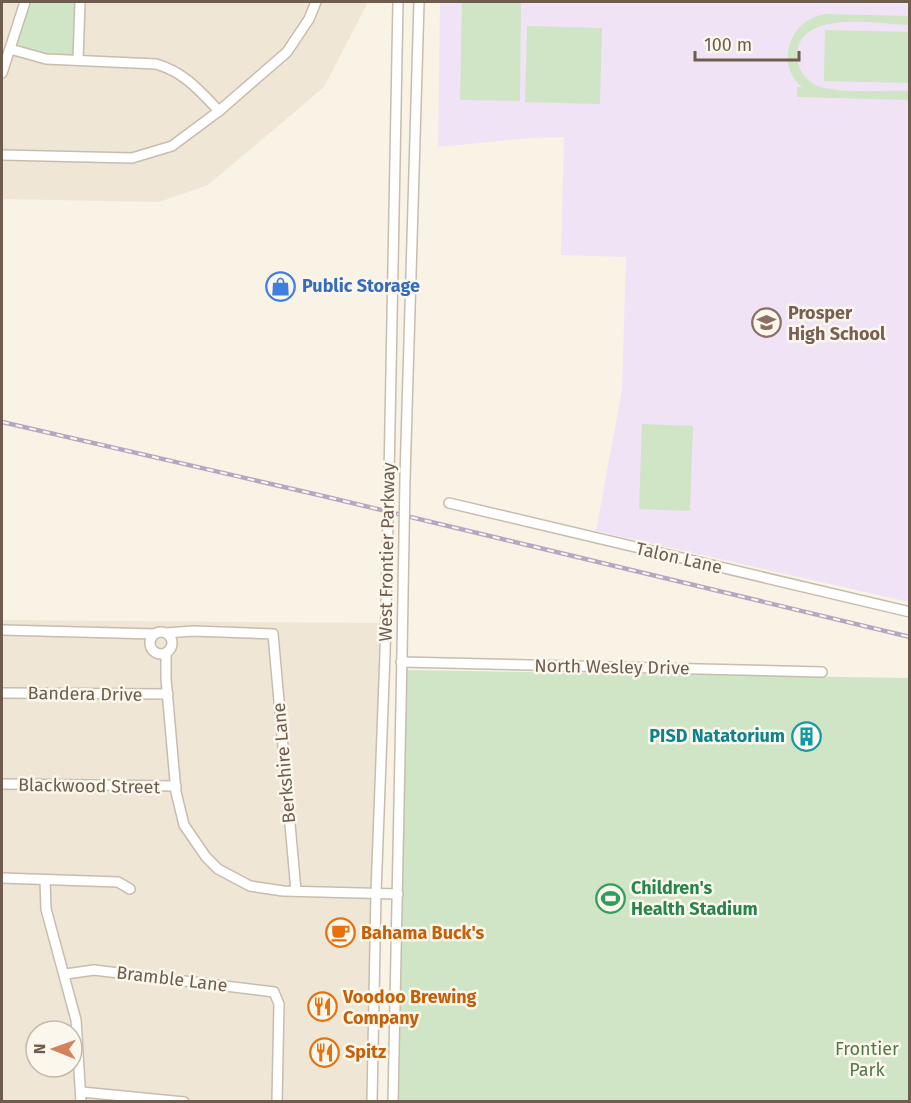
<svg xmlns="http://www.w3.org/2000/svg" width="911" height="1103" font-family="'Fira Sans',sans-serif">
	<rect width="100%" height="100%" fill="#f9f3e6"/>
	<!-- residential -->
	<g fill="#efe6d5" fill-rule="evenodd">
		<path d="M2,2H368L324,87L208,185L159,202L2,199Z"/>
		<path d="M2,620L383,623L371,1101L2,1102ZM36,1031H72V1067H36Z"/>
	</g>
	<!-- education -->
	<path fill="#f0e3f5" d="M440,2H909V602L596,531L622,390L626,257L561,255L564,137L530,138L438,147Z"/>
	<!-- green -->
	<g fill="#d0e4c6">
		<path d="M25,2H80L78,60L10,49Z"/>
		<path d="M462,2H521L520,101L460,100Z"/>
		<path d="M826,14L909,16V25C878,24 795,8 797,58C798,70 807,82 818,86C837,94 887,90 909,91V100L797,97V87H802C774,63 791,18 826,14Z"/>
		<path d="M527,26L602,28L600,104L525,102Z"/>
		<path d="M825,30L909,32V83L824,81Z"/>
		<path d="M642,424L693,426L690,511L639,509Z"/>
		<path d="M403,670L909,678V1101L394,1102Z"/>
	</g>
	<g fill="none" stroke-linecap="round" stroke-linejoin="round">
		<defs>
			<g id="minor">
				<path d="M10,49L46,59L156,64C184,72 199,90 219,111"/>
				<path d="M78,60L80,2"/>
				<path d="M2,73L25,2"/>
				<path d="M2,155L132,158L172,146L219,111L287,52L309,19L316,2"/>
				<path d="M389,477L398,2"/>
				<path d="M405,478L419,2"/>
				<path d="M449,503L910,612"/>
				<path d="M2,630L155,634"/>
				<circle cx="161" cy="643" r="11"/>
				<path d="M166,633L193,631L273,634L296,891"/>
				<path d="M166,653V679L176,792L184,825L206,857L218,869L250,886L283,891L398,894"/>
				<path d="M401,662L822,672"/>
				<path d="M2,693L168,694"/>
				<path d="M2,784L176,786"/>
				<path d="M2,878L118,882L130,889"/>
				<path d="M45,880L46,909L76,1020L81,1102"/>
				<path d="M66,974L94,970L274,992L279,1004L277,1102"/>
				<path d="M82,1092L184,1102"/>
				<path d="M372,1102L376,893L385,654"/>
				<path d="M393,1102L402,655"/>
			</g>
		</defs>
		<!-- minor casing -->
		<use href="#minor" stroke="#c8bcae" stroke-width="12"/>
		<!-- minor -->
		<use href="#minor" stroke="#fff" stroke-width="9"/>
		<defs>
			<path id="rail" d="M2,422L323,496L910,637"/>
		</defs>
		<!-- rail casing -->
		<use href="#rail" stroke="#b7a6c1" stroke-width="4.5"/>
		<!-- rail -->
		<use href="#rail" stroke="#fcf7ec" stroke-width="2" stroke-dasharray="7" stroke-linecap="butt"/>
		<defs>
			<g id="minor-bridge">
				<path d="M385,654L389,477"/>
				<path d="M402,655L405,478"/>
			</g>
		</defs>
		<!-- minor-bridge casing -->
		<use href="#minor-bridge" stroke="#c8bcae" stroke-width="12" stroke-linecap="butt"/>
		<!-- minor-bridge -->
		<use href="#minor-bridge" stroke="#fff" stroke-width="9"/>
	</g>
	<!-- icons -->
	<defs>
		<symbol id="shop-ring" viewBox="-11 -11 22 22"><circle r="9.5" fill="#fcf7ec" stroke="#3f7fe0" stroke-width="1.5"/><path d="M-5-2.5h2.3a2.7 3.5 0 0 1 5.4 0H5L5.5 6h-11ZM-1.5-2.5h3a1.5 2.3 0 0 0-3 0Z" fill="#3f7fe0"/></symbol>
		<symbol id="school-ring" viewBox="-11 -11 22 22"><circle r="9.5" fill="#fcf7ec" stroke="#8d6e63" stroke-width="1.5"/><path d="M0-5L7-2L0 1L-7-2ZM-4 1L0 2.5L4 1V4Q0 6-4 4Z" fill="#8d6e63"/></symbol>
		<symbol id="building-ring" viewBox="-11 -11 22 22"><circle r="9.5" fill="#fcf7ec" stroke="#0f9aa8" stroke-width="1.5"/><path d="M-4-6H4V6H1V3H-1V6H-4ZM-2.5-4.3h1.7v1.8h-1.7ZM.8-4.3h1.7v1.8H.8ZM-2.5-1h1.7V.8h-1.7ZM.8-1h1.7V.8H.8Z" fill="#0f9aa8"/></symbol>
		<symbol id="stadium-ring" viewBox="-11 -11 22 22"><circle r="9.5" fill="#fcf7ec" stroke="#2e9e5b" stroke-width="1.5"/><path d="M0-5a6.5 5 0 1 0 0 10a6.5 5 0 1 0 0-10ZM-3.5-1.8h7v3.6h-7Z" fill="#2e9e5b"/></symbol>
		<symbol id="cafe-ring" viewBox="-11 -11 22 22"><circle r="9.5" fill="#fcf7ec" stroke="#e8710a" stroke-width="1.5"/><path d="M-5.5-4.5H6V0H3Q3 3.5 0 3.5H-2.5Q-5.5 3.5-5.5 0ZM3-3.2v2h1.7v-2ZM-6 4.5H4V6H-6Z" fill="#e8710a"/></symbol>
		<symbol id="restaurant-ring" viewBox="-11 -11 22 22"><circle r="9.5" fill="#fcf7ec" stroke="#e8710a" stroke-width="1.5"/><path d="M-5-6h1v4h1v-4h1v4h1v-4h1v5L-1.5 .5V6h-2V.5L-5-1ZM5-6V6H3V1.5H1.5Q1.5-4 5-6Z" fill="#e8710a"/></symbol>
	</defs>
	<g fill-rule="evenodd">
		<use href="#shop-ring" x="264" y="270" width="33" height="33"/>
		<use href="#school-ring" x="750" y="306" width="33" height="33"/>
		<use href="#building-ring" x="790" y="720" width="33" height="33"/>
		<use href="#stadium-ring" x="594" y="882" width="33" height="33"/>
		<use href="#cafe-ring" x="324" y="916" width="33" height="33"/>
		<use href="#restaurant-ring" x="306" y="990" width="33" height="33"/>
		<use href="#restaurant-ring" x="308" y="1036" width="33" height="33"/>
	</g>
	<g text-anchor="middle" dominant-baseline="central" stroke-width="5" stroke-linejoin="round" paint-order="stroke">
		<!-- shop labels -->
		<g font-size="18" font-weight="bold" fill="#366cbe" stroke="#fcf7ec" text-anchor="start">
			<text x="302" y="286">Public Storage</text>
		</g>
		<!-- education labels -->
		<g font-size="18" font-weight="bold" fill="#785e54" stroke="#fcf7ec" text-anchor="start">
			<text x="788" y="313">Prosper<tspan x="788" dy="21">High School</tspan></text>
		</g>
		<!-- street labels -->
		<g font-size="18" fill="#6e5d4e" stroke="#fcf7ec">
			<text transform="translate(387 552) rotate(-89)">West Frontier Parkway</text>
			<text transform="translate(679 558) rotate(13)">Talon Lane</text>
			<text transform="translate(612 667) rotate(1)">North Wesley Drive</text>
			<text transform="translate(85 694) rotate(1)">Bandera Drive</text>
			<text transform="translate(284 763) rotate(-95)">Berkshire Lane</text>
			<text transform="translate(89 786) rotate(1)">Blackwood Street</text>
			<text transform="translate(172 979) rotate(7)">Bramble Lane</text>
		</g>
		<!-- culture labels -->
		<g font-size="18" font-weight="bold" fill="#0d838f" stroke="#fcf7ec" text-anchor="end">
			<text x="785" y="736">PISD Natatorium</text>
		</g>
		<!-- leisure labels -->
		<g font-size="18" font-weight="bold" fill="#27864d" stroke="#fcf7ec" text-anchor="start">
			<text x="631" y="888">Children's<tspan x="631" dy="21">Health Stadium</tspan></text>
		</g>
		<!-- food labels -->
		<g font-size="18" font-weight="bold" fill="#c56008" stroke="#fcf7ec" text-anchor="start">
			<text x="361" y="933">Bahama Buck's</text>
			<text x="343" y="997">Voodoo Brewing<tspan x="343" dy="21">Company</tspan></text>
			<text x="345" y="1052">Spitz</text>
		</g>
		<!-- park labels -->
		<g font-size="18" fill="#54794b" stroke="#fcf7ec">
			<text x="867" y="1049">Frontier<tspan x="867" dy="21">Park</tspan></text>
		</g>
	</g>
	<!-- border -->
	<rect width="911" height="1103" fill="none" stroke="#6e5d4e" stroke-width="6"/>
	<!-- north arrow -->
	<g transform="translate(54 1049) rotate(271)"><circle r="28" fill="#fcf7ec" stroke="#c3b9ad" stroke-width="1.5"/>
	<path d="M0-4.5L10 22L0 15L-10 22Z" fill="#d2825c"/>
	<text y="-9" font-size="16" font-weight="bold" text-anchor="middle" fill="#6e5d4e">N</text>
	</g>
	<!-- scale -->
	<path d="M695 51v9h104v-9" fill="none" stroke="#6e5d4e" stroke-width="3"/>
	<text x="704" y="51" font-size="18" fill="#6e5d4e" stroke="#fcf7ec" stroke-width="4.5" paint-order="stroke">100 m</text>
</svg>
